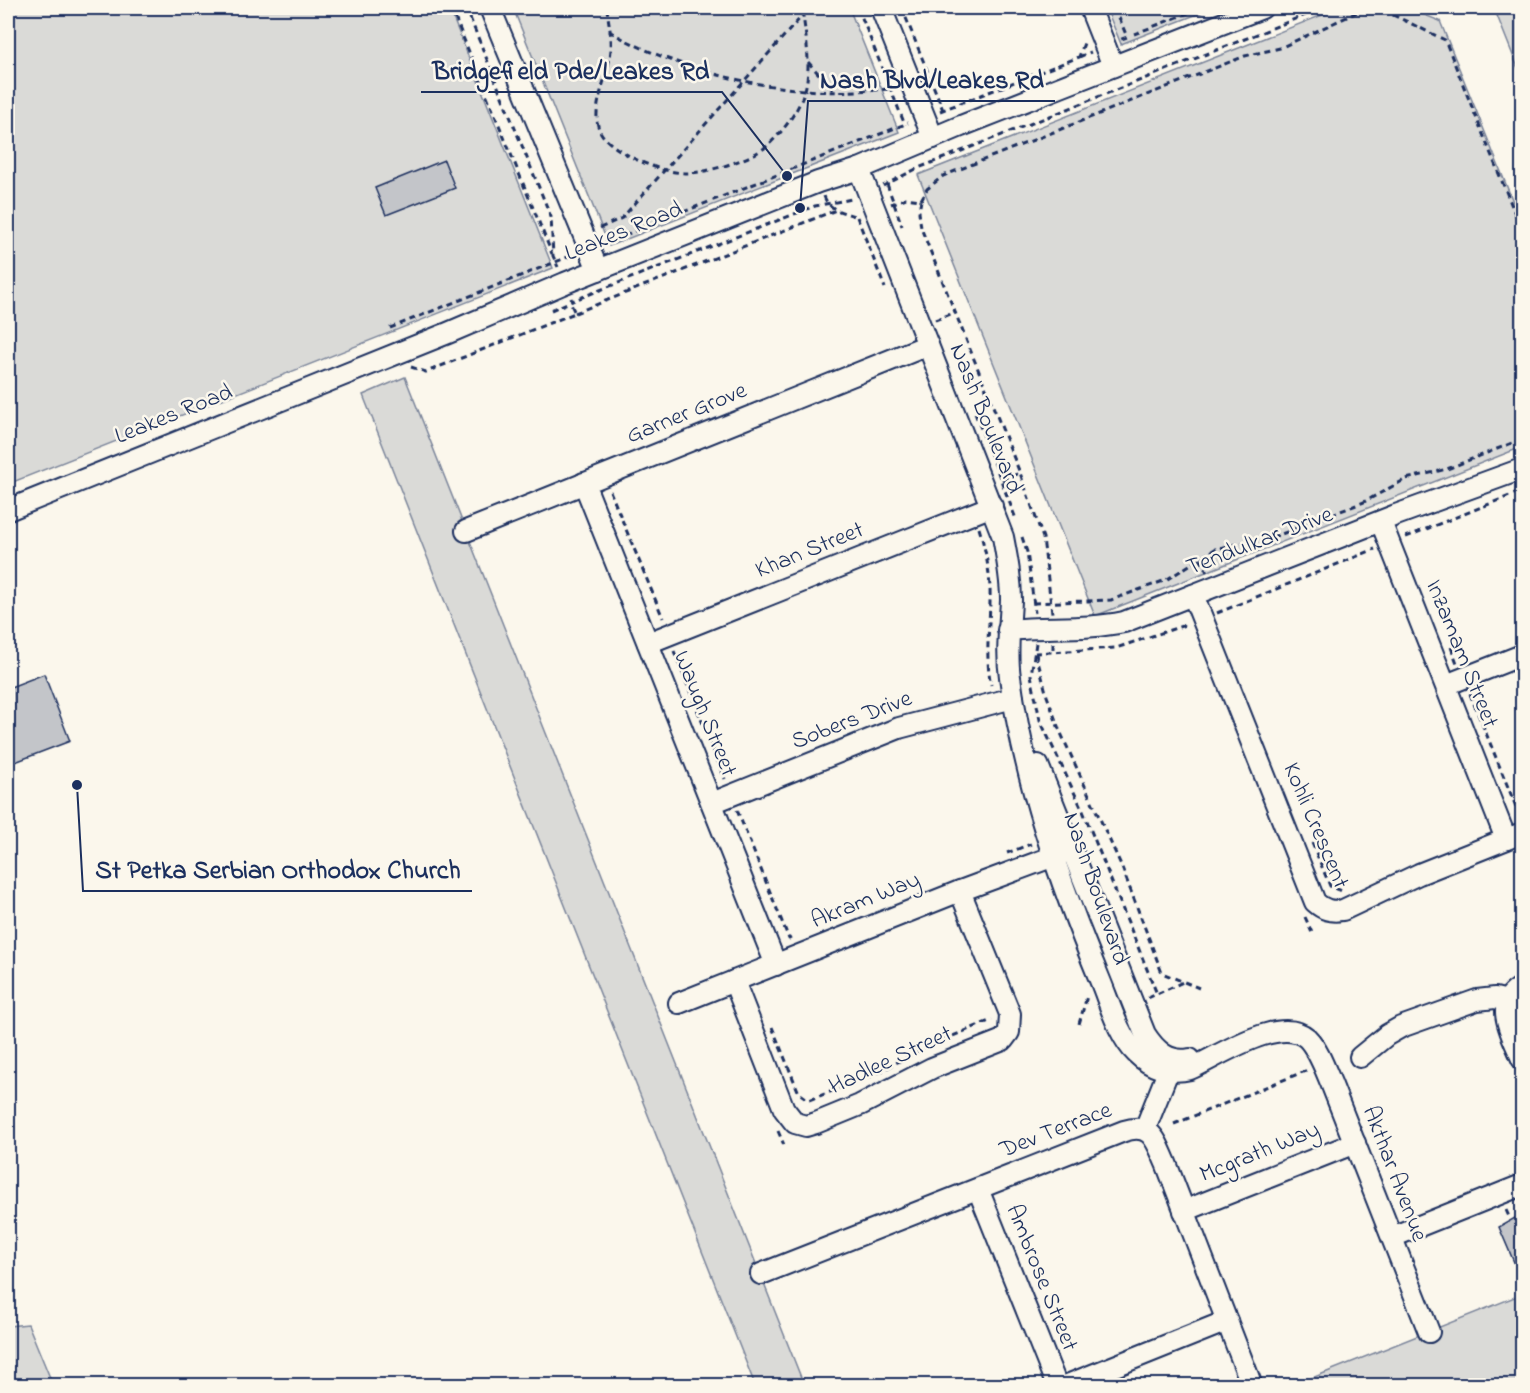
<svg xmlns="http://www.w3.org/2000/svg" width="1530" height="1393" font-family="'Indie Flower',sans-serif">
	<rect width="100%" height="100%" fill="#fbf7ec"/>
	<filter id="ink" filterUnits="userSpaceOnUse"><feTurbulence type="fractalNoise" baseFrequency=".0167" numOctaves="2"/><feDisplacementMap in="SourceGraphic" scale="12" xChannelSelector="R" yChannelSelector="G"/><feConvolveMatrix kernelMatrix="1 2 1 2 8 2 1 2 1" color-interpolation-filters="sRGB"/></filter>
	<g filter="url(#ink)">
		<!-- green -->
		<g fill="#dadad7" stroke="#7a849a" stroke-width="1.5">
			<path d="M8,8H449L553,268L8,484Z"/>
			<path d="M513,8H849L899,132L609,246Z"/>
			<path d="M1106,8H1213L1121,44Z"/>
			<path d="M1340,8H1407L1440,21L1522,224V447L1095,616L918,175Z"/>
			<path d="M1494,8H1522V78Z"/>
			<path d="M405,377L804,1385H755L363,395Z"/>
			<path d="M1522,1294V1385L1292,1386Z"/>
			<path d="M28,1324L53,1385H8V1326Z"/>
		</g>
		<!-- building -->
		<g fill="#c3c5c9" stroke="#1b2f5e" stroke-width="1.5">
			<path d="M444,160L455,188L386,215L375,188Z"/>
			<path d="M44,674L70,741L10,764L8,757V688Z"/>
			<path d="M1522,1214V1281L1499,1227Z"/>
		</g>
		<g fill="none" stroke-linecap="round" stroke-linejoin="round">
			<defs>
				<g id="minor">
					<path d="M490,8L598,270"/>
					<path d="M881,8L933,138"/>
					<path d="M1090,8L1113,66"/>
					<path d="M859,169L1003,537C1007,558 1011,578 1011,600C1010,625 1006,651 1010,677C1024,781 1060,883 1100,980C1110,1004 1118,1035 1136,1053C1151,1068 1170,1074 1190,1069C1216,1058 1280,1014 1307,1038C1318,1049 1325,1069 1331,1083L1429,1332"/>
					<path d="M584,483L776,965"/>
					<path d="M8,510L448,333L565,283L818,182L859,169L961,126L1262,8"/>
					<path d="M1381,522L1506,839"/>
					<path d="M466,531L928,345"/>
					<path d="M1193,595L1315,902C1324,910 1331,912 1343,910L1419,874L1522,833"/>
					<path d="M1008,630C1047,626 1086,630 1124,622L1396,515L1522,469"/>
					<path d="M648,643L992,506"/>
					<path d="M1446,685L1522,655"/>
					<path d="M1038,765L1145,1034C1156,1051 1169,1063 1190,1059"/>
					<path d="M712,803L899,728L1013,698"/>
					<path d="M734,981L784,1109L795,1123L806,1126L816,1123L860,1105L932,1068L1003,1040L1009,1032L1010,1014L960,891"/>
					<path d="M1522,987C1491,1003 1513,1036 1522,1059"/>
					<path d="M679,1003L960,891L1065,852"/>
					<path d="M1360,1057L1387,1035L1401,1027L1477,1000L1495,998L1507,1001"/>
					<path d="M1145,1129L1173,1059"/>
					<path d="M978,1189L1057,1386"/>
					<path d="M1184,1211L1355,1143"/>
					<path d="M1392,1237L1522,1185"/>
					<path d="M761,1274L1124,1131C1152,1122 1156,1141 1166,1163L1252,1386"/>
					<path d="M1065,1386L1227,1321"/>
				</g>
			</defs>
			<!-- minor casing -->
			<use href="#minor" stroke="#1b2f5e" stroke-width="24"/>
			<!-- path -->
			<g stroke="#1b2f5e" stroke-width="3" stroke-dasharray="6 4.5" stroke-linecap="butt">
				<path d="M451,8L552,254"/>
				<path d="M466,8L551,217L553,256L558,267"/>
				<path d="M607,8C608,21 612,35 611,49C610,73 588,112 601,133C607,143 622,152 633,158C650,166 666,172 685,173C705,174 752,159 767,146C783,132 799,110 805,90C812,64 805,33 802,8"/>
				<path d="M858,8L905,125"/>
				<path d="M902,8L943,110"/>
				<path d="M1115,8L1127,37L1119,40"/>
				<path d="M1385,8L1389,13L1445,40L1522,231"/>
				<path d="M509,11L518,8"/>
				<path d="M609,31C671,67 746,86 817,91C841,93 866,90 891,89"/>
				<path d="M1134,34L1201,8"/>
				<path d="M1079,57L1091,52"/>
				<path d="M808,62L834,91"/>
				<path d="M940,111L1079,57L1084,43"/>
				<path d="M887,184L902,226"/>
				<path d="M883,186L916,169L1323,8"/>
				<path d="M824,196C829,211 844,212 857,217"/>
				<path d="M921,200L927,189L943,176L1245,56L1280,48L1366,8"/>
				<path d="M891,204L906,198L921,200L919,212L921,228L1020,473L1043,538L1052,613"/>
				<path d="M857,217L885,288"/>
				<path d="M600,228L622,218L802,16"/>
				<path d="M605,243L908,123"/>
				<path d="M571,298L572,301L815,206L852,199"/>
				<path d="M551,310L572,301"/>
				<path d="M575,313L836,210"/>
				<path d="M935,320L956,312"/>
				<path d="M390,328L573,255"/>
				<path d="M411,367L426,372L575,313L570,302"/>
				<path d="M975,413L1016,519"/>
				<path d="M1002,480L1020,473"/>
				<path d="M610,491L663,618"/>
				<path d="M979,528C985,548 989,567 990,588C991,621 984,652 991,685"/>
				<path d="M1022,537L1027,552L1035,613"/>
				<path d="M1406,537L1522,491"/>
				<path d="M1200,558L1207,572"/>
				<path d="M1034,603L1111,600L1166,580L1215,549L1279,535L1364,502L1406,479L1447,469L1522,439"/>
				<path d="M1217,613L1375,549"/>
				<path d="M1036,643L1031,675L1040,720L1083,811L1157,994"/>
				<path d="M1053,643V651"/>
				<path d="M1451,647L1457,663"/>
				<path d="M674,651L725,779"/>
				<path d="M1035,653L1116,648L1188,624"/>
				<path d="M1036,654L1047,696L1059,729L1121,865L1162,973L1199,988"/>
				<path d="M1470,694L1519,814L1522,813"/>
				<path d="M737,810L789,939L791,938"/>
				<path d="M1312,843L1330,886L1342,891"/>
				<path d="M1007,853L1031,844"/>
				<path d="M1305,917L1313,935"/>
				<path d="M1148,998L1183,982"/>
				<path d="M1079,1024L1087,996"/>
				<path d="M772,1027L799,1093L809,1100L876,1074L923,1048L992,1020"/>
				<path d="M1174,1124L1308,1070"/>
				<path d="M778,1131L784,1145"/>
				<path d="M1506,1210L1510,1219"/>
			</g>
			<!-- minor -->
			<use href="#minor" stroke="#fbf7ec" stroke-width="20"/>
		</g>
	</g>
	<g text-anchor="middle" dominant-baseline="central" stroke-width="5" stroke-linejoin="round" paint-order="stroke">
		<!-- street labels -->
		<g font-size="24" fill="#1b2f5e" stroke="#fbf7ec">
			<text transform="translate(624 232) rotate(-22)">Leakes Road</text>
			<text transform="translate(687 414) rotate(-22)">Garner Grove</text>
			<text transform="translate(174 415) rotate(-22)">Leakes Road</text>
			<text transform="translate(985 419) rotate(68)">Nash Boulevard</text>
			<text transform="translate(1260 542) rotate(-21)">Tendulkar Drive</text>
			<text transform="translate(810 551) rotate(-22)">Khan Street</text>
			<text transform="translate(1461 654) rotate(68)">Inzamam Street</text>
			<text transform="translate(704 714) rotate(68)">Waugh Street</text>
			<text transform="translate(852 721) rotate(-21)">Sobers Drive</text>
			<text transform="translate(1315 826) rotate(67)">Kohli Crescent</text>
			<text transform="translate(1095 889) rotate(71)">Nash Boulevard</text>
			<text transform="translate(866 901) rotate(-22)">Akram Way</text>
			<text transform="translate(891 1061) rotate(-25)">Hadlee Street</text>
			<text transform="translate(1056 1131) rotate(-21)">Dev Terrace</text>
			<text transform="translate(1260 1153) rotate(-22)">Mcgrath Way</text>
			<text transform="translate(1394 1174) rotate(69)">Akthar Avenue</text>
			<text transform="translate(1041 1278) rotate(68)">Ambrose Street</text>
		</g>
	</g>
	<!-- callouts -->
	<path fill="none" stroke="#1b2f5e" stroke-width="2" d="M787 176L722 92H421M800 208L808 101H1055M77 785L83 891H472"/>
	<g fill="#1b2f5e" stroke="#fbf7ec" stroke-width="2">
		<circle cx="787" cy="176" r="6"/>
		<circle cx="800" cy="208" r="6"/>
		<circle cx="77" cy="785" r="6"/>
	</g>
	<g font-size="26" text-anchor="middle" font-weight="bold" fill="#1b2f5e" stroke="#fbf7ec" stroke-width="5" stroke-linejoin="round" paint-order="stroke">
		<text x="571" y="79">Bridgefield Pde/Leakes Rd</text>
		<text x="932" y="88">Nash Blvd/Leakes Rd</text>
		<text x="278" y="878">St Petka Serbian Orthodox Church</text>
	</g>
	<!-- margin -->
	<rect width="1530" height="1393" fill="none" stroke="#fbf7ec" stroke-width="30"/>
	<rect x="15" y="15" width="1500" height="1363" fill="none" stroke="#1b2f5e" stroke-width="2" filter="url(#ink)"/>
</svg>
